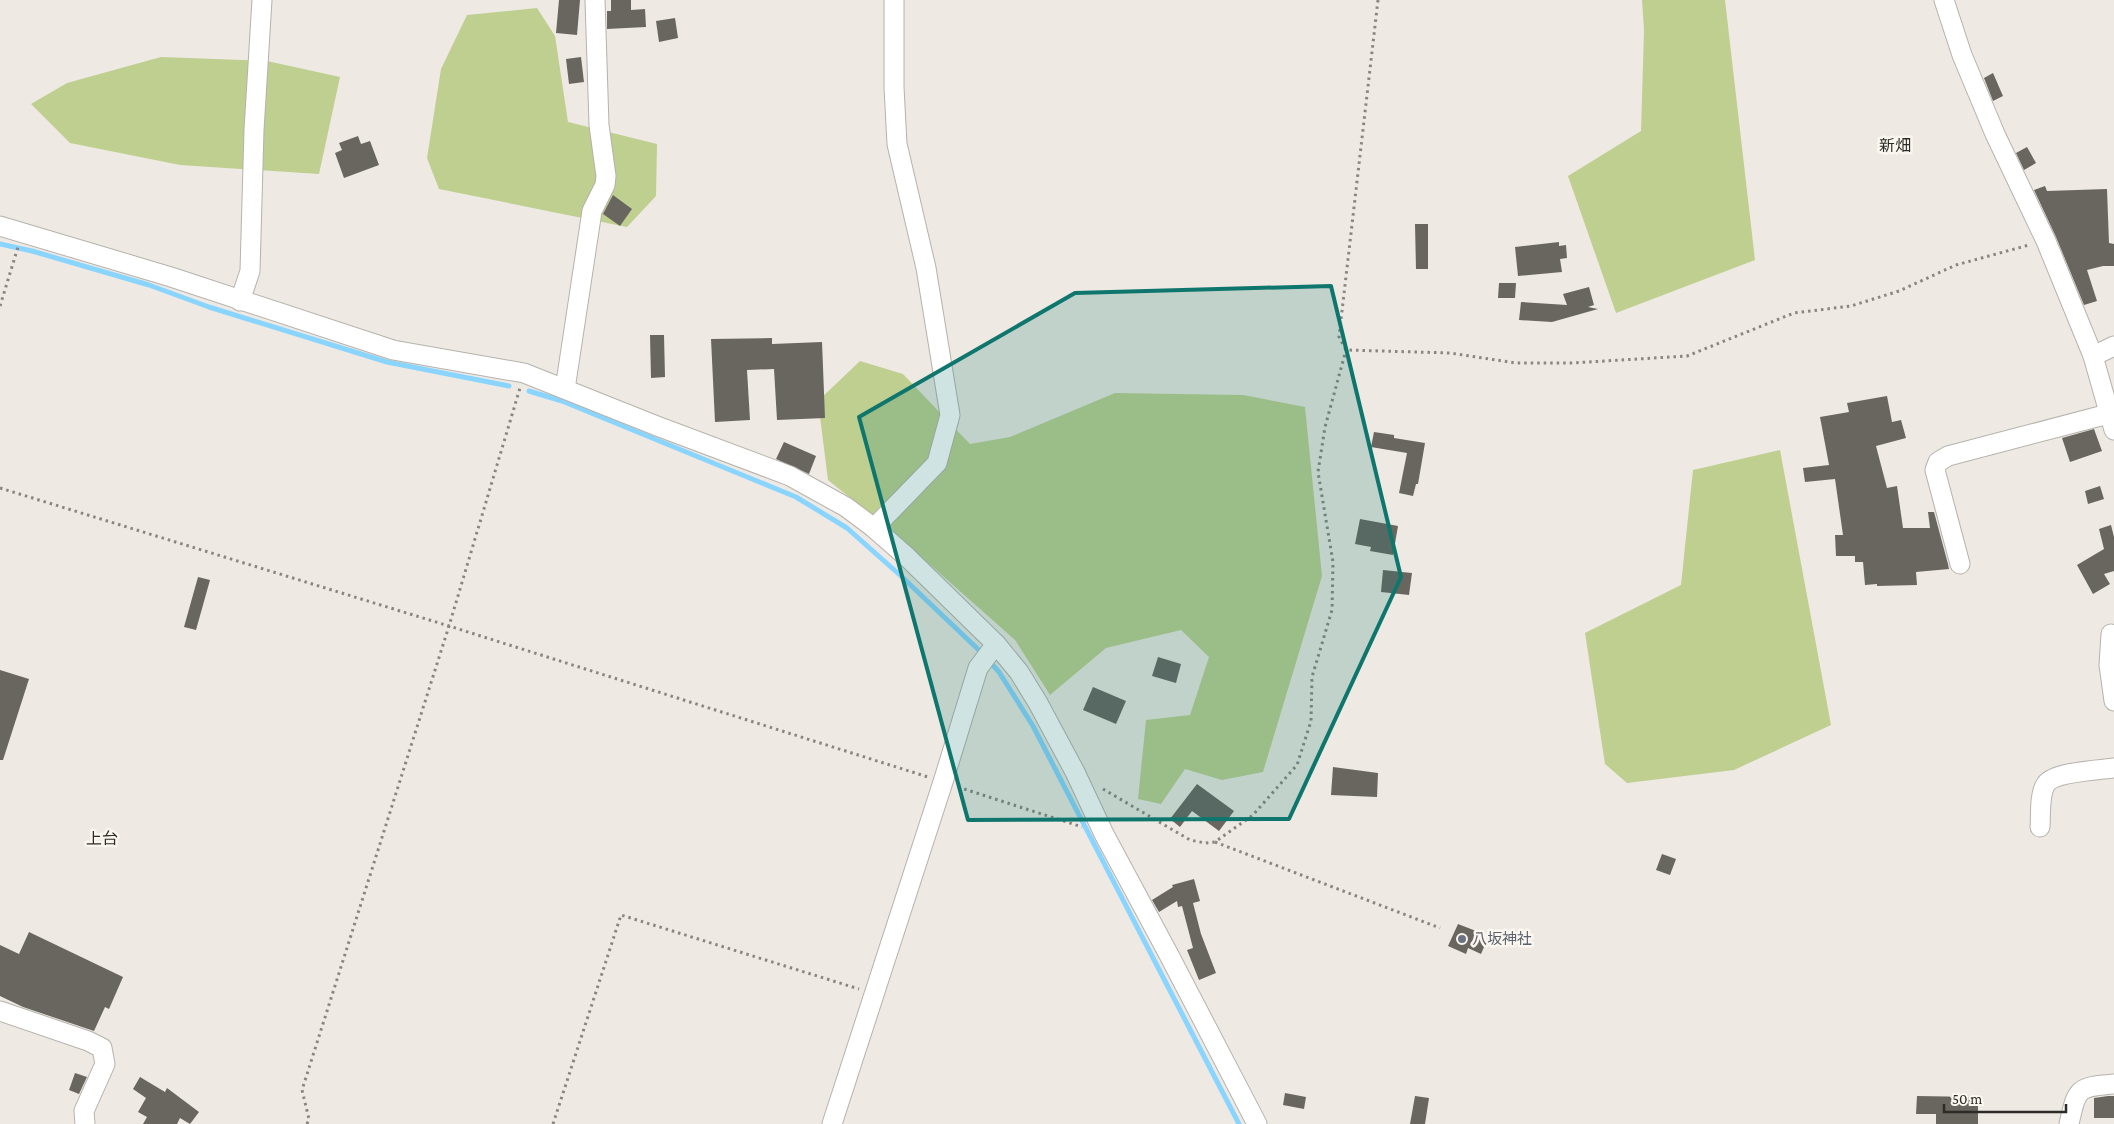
<svg xmlns="http://www.w3.org/2000/svg" width="2114" height="1124" font-family="'Crimson Pro','Noto Sans JP',serif">
	<rect width="100%" height="100%" fill="#eee9e3"/>
	<!-- green -->
	<g fill="#bfcf8f">
		<path d="M1642,0H1725L1755,260L1616,313L1568,176L1641,131L1644,30Z"/>
		<path d="M537,8L555,36L568,122L657,144L656,196L627,227L439,189L427,158L441,69L467,15Z"/>
		<path d="M161,57L267,61L340,77L319,174L180,165L70,143L31,104L67,83Z"/>
		<path d="M860,361L903,374L970,444L1010,437L1115,393L1243,395L1305,407L1322,576L1263,772L1222,780L1185,769L1161,804L1138,799L1146,720L1190,715L1209,657L1181,630L1106,648L1050,695L1015,640L900,538L828,480L818,401Z"/>
		<path d="M1780,450L1831,725L1734,770L1627,783L1605,764L1585,633L1681,585L1693,470Z"/>
	</g>
	<g fill="none" stroke-linecap="round" stroke-linejoin="round">
		<!-- stream -->
		<g stroke="#8ad5ff" stroke-width="5">
			<path d="M0,244L32,251L149,285L209,307L387,362L509,386"/>
			<path d="M529,391L562,401L796,497L847,528L901,576L983,654"/>
			<path d="M989,661L999,672L1033,726L1239,1124"/>
		</g>
	</g>
	<!-- building -->
	<g fill="#696660">
		<path d="M559,0H580L577,35L556,33Z"/>
		<path d="M611,0H631V10L645,9L646,27L607,29V11H611Z"/>
		<path d="M675,18L678,38L659,42L656,21Z"/>
		<path d="M581,57L584,82L569,84L566,59Z"/>
		<path d="M1993,73L2003,96L1993,101L1984,78Z"/>
		<path d="M358,136L361,144L370,141L379,165L344,178L335,153L342,150L339,143Z"/>
		<path d="M2027,147L2036,163L2024,170L2016,153Z"/>
		<path d="M2045,186L2047,191L2107,189L2109,243L2114,244V266H2103L2087,270L2097,301L2084,305L2056,237L2034,190Z"/>
		<path d="M613,195L632,209L620,226L603,214Z"/>
		<path d="M1415,224H1428V269H1416Z"/>
		<path d="M1559,242V246L1566,245L1567,258L1560,259L1562,272L1518,276L1515,247Z"/>
		<path d="M1499,283H1516L1515,298H1498Z"/>
		<path d="M1589,287L1594,305L1588,307L1598,309L1552,322L1519,320L1521,302L1567,305L1563,294Z"/>
		<path d="M650,335H664L665,377L651,378Z"/>
		<path d="M772,338V344L822,342L825,418L777,420L774,369L747,370L750,420L715,422L711,339Z"/>
		<path d="M1887,396L1892,422L1901,420L1906,438L1876,446L1887,488L1897,486L1903,528H1930L1928,512H1934L1948,564L1949,569L1916,572L1917,585L1877,586V584L1865,585L1863,562H1855V556H1836L1835,535H1843L1835,479L1805,482L1803,468L1829,465L1820,417L1849,412L1847,403Z"/>
		<path d="M2094,429L2102,451L2070,462L2062,438Z"/>
		<path d="M1374,432L1394,435V438L1425,443L1418,484H1416L1413,496L1399,493L1407,453L1371,447Z"/>
		<path d="M784,442L816,456L809,474L776,459Z"/>
		<path d="M2100,486L2104,499L2088,504L2085,491Z"/>
		<path d="M1360,519L1398,526L1393,555L1370,551L1371,547L1355,544Z"/>
		<path d="M2111,525L2114,537V571L2104,574L2110,584L2093,594L2077,565L2104,549L2099,529Z"/>
		<path d="M1383,570L1412,573L1409,595L1381,592Z"/>
		<path d="M198,577L210,580L196,630L184,627Z"/>
		<path d="M1158,657L1181,664L1176,683L1152,676Z"/>
		<path d="M0,670L29,679L3,760H0Z"/>
		<path d="M1093,687L1126,701L1116,724L1083,710Z"/>
		<path d="M1333,767L1378,773L1377,797L1331,795Z"/>
		<path d="M1197,784L1234,811L1219,831L1192,811L1180,827L1170,819Z"/>
		<path d="M1662,854L1676,859L1670,875L1656,870Z"/>
		<path d="M1194,879L1200,901L1193,903L1201,934L1216,973L1199,980L1187,950L1193,948L1182,906L1178,907L1177,901L1159,912L1152,900L1173,887L1172,885Z"/>
		<path d="M1458,924L1476,931L1475,934L1487,940L1481,954L1468,948L1466,954L1448,946Z"/>
		<path d="M29,932L123,977L109,1009L105,1007L94,1031L23,1007L0,996V945L19,954Z"/>
		<path d="M75,1073L87,1077L79,1094L69,1090Z"/>
		<path d="M140,1077L165,1092L167,1088L199,1112L190,1124L180,1118L177,1124H143L147,1117L138,1112L146,1098L133,1089Z"/>
		<path d="M1285,1093L1306,1097L1304,1109L1283,1105Z"/>
		<path d="M1415,1096L1429,1098L1425,1124H1410Z"/>
		<path d="M1917,1096L1978,1097V1124H1936V1114H1916Z"/>
		<path d="M2108,1096H2114V1118H2094V1098Z"/>
	</g>
	<g fill="none" stroke-linecap="round" stroke-linejoin="round">
		<defs>
			<g id="minor">
				<path d="M1944,0L1962,55L1995,134L2046,241L2093,356L2114,430"/>
				<path d="M0,226L171,277L393,350L524,373L657,426L790,476L846,507L874,528L907,557L996,644L1019,672L1038,703L1075,772L1104,834L1169,955L1257,1124"/>
				<path d="M240,301L250,271L254,130L262,0"/>
				<path d="M2093,356L2114,346"/>
				<path d="M565,389L592,211L605,185L606,176L599,125L595,0"/>
				<path d="M874,528L937,463L950,415L926,268L897,144L894,87V0"/>
				<path d="M1960,564L1935,470L1938,462L1948,456L2108,414"/>
				<path d="M2111,634L2109,665L2114,701"/>
				<path d="M2040,827C2041,815 2039,794 2046,784C2054,772 2099,770 2114,768"/>
				<path d="M0,1011L88,1041L102,1048L105,1064L84,1111L85,1124"/>
				<path d="M832,1124L943,782L978,668L996,644"/>
				<path d="M2069,1124C2077,1088 2077,1087 2114,1084"/>
			</g>
		</defs>
		<!-- minor casing -->
		<use href="#minor" stroke="#b6b2ac" stroke-width="21"/>
		<!-- path -->
		<g stroke="#898681" stroke-width="3" stroke-dasharray="2.5 4" stroke-linecap="butt">
			<path d="M1378,0L1339,337L1346,350L1450,353L1516,363H1572L1687,356L1794,313L1851,306L1899,291L1956,265L2029,245"/>
			<path d="M0,306L18,247"/>
			<path d="M0,488L449,626L928,777"/>
			<path d="M958,787L1082,827"/>
			<path d="M1103,789L1190,840L1205,843L1215,842L1253,815L1297,765L1311,721L1312,677L1332,610L1333,562L1318,472L1325,427L1346,350"/>
			<path d="M1215,842L1440,928"/>
			<path d="M307,1124L309,1119L302,1090L449,626L520,388"/>
			<path d="M553,1124L621,915L859,989"/>
		</g>
		<!-- minor -->
		<use href="#minor" stroke="#fff" stroke-width="19"/>
	</g>
	<!-- marked area -->
	<path fill="#0f766e" fill-opacity="0.2" stroke="#0f766e" stroke-width="4" stroke-linejoin="round" d="M1331,286L1401,577L1289,819L968,820L859,417L1075,293Z"/>
	<!-- markers -->
	<circle fill="#6b7280" stroke="#fbf7f0" stroke-width="2" cx="1462" cy="939" r="5"/>
	<g text-anchor="middle" dominant-baseline="central" stroke-width="5" stroke-linejoin="round" paint-order="stroke">
		<!-- worship labels -->
		<g font-size="15" fill="#5b616d" stroke="#fbf7f0" text-anchor="start">
			<text x="1472" y="939">八坂神社</text>
		</g>
		<!-- neighbourhood labels -->
		<g font-size="16" fill="#2c2b28" stroke="#fbf7f0">
			<text x="1895" y="145">新畑</text>
			<text x="102" y="838">上台</text>
		</g>
	</g>
	<!-- scale -->
	<path d="M1944 1104v8h122v-8" fill="none" stroke="#2c2b28" stroke-width="2.5"/>
	<text x="1952" y="1104" font-size="15" fill="#2c2b28" stroke="#fbf7f0" stroke-width="4" paint-order="stroke">50 m</text>
</svg>
